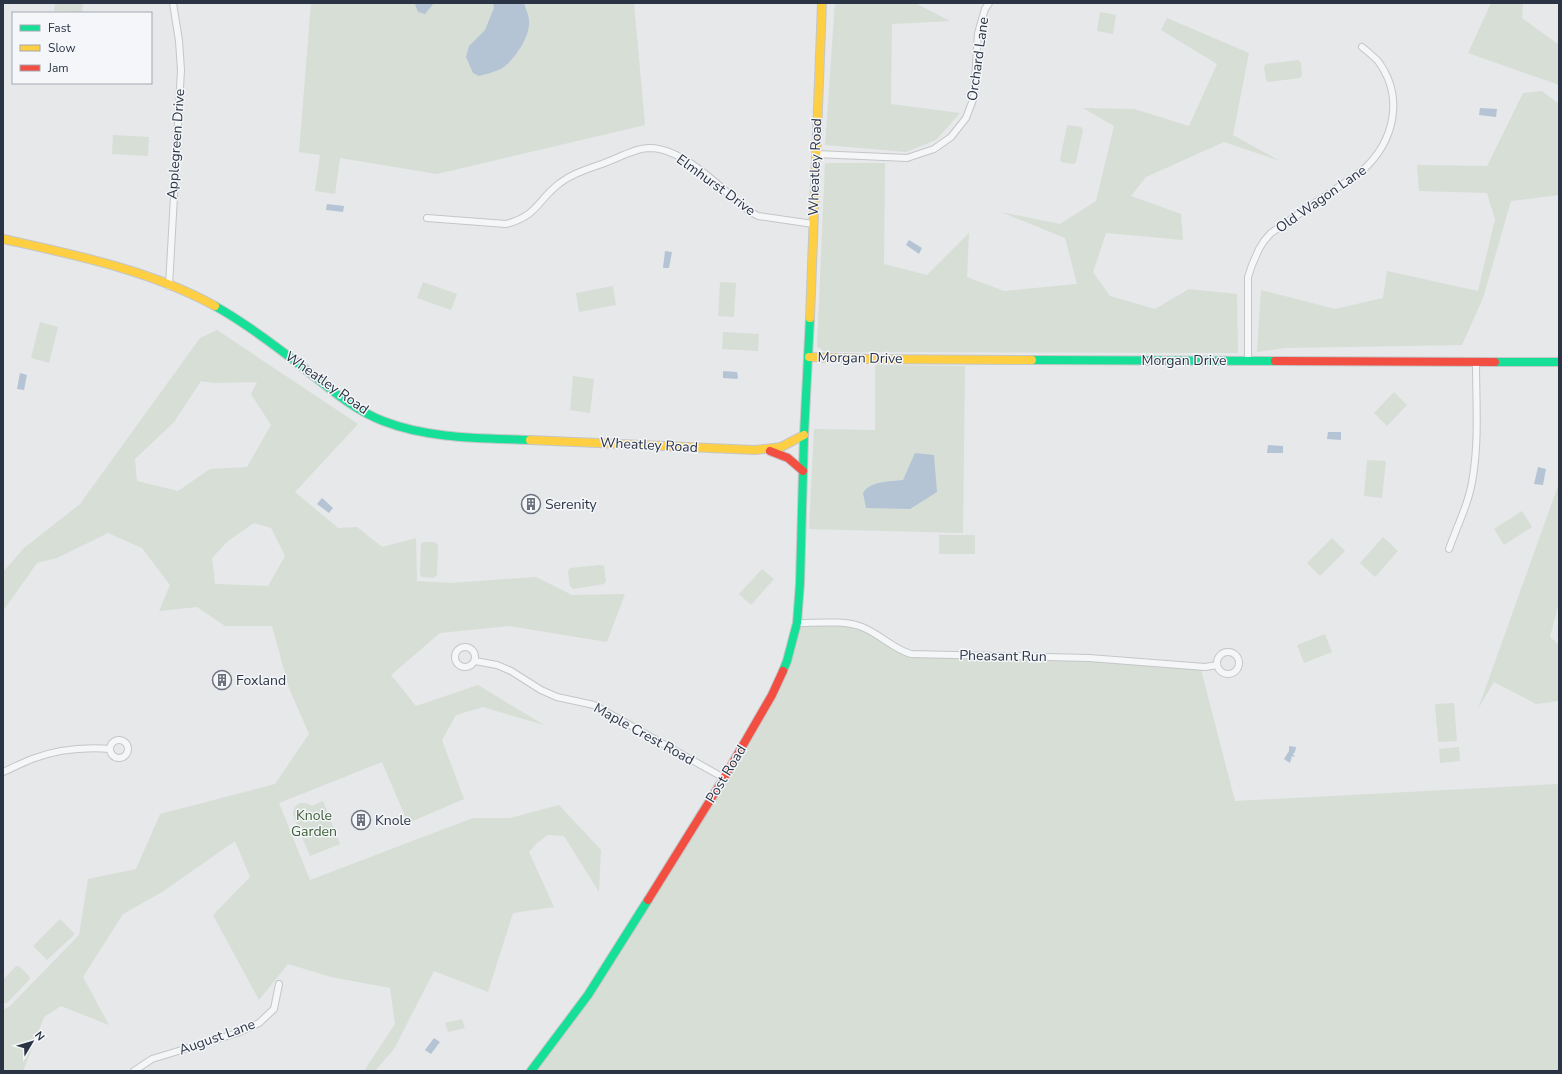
<svg xmlns="http://www.w3.org/2000/svg" width="1562" height="1074" font-family="'Nunito Sans',sans-serif">
	<rect width="100%" height="100%" fill="#e6e8ea"/>
	<!-- green -->
	<g fill="#d6ded6" fill-rule="evenodd">
		<path d="M55,3H83L82,12L54,11Z"/>
		<path d="M311,3H634L645,125L437,174L340,158L335,194L315,191L320,155L299,152Z"/>
		<path d="M835,3H915L950,21L892,24L891,104L960,113L936,140L906,152L825,145Z"/>
		<path d="M1491,3H1523L1522,18L1559,45V85L1468,53Z"/>
		<path d="M1100,12L1116,15L1113,34L1097,31Z"/>
		<path d="M1167,18L1249,53L1233,135L1280,161L1224,142L1146,177L1131,196L1181,214L1183,240L1106,233L1093,272L1110,296L1155,309L1189,289L1237,294L1238,353L826,352L817,347L825,163H885L884,264L927,275L969,233L967,277L1004,291L1077,284L1065,238L1001,212L1060,224L1096,201L1114,126L1083,108L1134,109L1189,126L1217,64L1161,30Z"/>
		<path d="M1298,60L1301,63L1302,75L1300,78L1268,82L1266,80L1264,67L1266,64Z"/>
		<path d="M1542,91L1559,104V195L1511,201L1483,298L1462,345L1285,348L1257,352L1261,290L1335,309L1383,298L1387,271L1478,291L1495,219L1487,193L1419,191L1417,165L1487,166L1523,93Z"/>
		<path d="M1068,125L1081,127L1083,130L1076,162L1074,164L1061,162L1060,159L1067,126Z"/>
		<path d="M113,135L149,137L148,156L112,154Z"/>
		<path d="M423,282L457,294L451,310L417,298Z"/>
		<path d="M720,282L736,283L734,317L718,316Z"/>
		<path d="M613,286L616,305L579,312L576,293Z"/>
		<path d="M40,322L58,327L49,363L31,358Z"/>
		<path d="M217,330L358,424L295,492L338,528L357,527L382,547L416,538L417,581L450,583L536,577L572,595L625,594L607,642L509,626L440,633L391,675L416,706L478,685L544,725L483,707L456,715L442,740L464,799L408,823L382,762L279,803L310,880L473,818H510L559,805L601,850L599,892L564,836L548,835L537,843L529,852L554,907L513,913L488,992L434,971L394,1049L375,1071H364L395,1024L390,988L331,977L288,964L259,1000L213,915L250,877L235,841L162,892L123,914L83,977L109,1025L61,1006L44,1017L23,1071H3V1010L10,1006L79,935L88,879L136,869L160,814L275,784L309,734L289,688L272,626H225L197,607L159,611L170,585L142,548L108,533L57,558L37,563L3,611V572L24,548L80,504L200,338ZM201,381L214,383L257,382L251,394L271,425L247,467L210,469L178,491L137,481L135,459L174,422ZM254,523L271,528L285,556L268,586L215,584L212,558L228,541Z"/>
		<path d="M723,332L759,334L758,351L722,349Z"/>
		<path d="M875,365L965,366L963,533L809,529L814,429L875,430Z"/>
		<path d="M573,376L594,379L590,413L570,410Z"/>
		<path d="M1394,392L1407,405L1387,426L1374,413Z"/>
		<path d="M1367,460L1386,461L1382,498L1364,496Z"/>
		<path d="M1559,483V602L1550,637L1559,645V701L1536,704L1494,682L1478,709Z"/>
		<path d="M1522,511L1532,527L1504,545L1494,529Z"/>
		<rect x="939" y="535" width="36" height="19"/>
		<path d="M1383,537L1398,551L1375,577L1360,563Z"/>
		<path d="M1332,538L1345,551L1320,576L1307,563Z"/>
		<path d="M424,542H435L438,545L437,575L434,578L422,577L420,574L421,544Z"/>
		<path d="M600,565L604,566L606,581L604,584L573,589L570,586L568,571L570,568Z"/>
		<path d="M762,569L774,579L751,605L739,594Z"/>
		<path d="M797,623L860,626L900,651L1089,658L1200,666L1235,801L1559,784V1071H531L569,1021L772,695Z"/>
		<path d="M1325,634L1332,652L1304,663L1297,645Z"/>
		<path d="M1454,703L1457,741L1438,742L1435,704Z"/>
		<path d="M1459,747L1460,761L1440,763L1439,749Z"/>
		<path d="M323,801L340,844L310,856L293,815C293,803 303,800 312,806Z"/>
		<path d="M60,919L75,934L47,960L33,946Z"/>
		<path d="M16,966H19L29,976L30,979L7,1003H4L3,980Z"/>
		<path d="M462,1019L465,1028L448,1032L445,1023Z"/>
	</g>
	<!-- water -->
	<g fill="#b4c4d5">
		<path d="M434,3L425,14L418,12L415,4Z"/>
		<path d="M493,3H524C526,10 530,17 529,24C529,38 513,62 501,69C494,72 486,74 479,76L473,73L466,57L469,46L485,30L494,8Z"/>
		<path d="M1480,108L1497,109L1496,117L1479,115Z"/>
		<path d="M327,204L344,206L343,212L326,210Z"/>
		<path d="M909,240L922,248L919,254L906,245Z"/>
		<path d="M665,251L672,252L669,268H663Z"/>
		<path d="M723,371L737,372L738,377L737,379L723,378Z"/>
		<path d="M20,373L27,375L24,390L17,389Z"/>
		<path d="M1328,432H1341V440L1327,439Z"/>
		<path d="M1268,445L1283,446V453H1267Z"/>
		<path d="M915,453L934,455L937,492L910,509L866,508L863,493C871,480 890,482 903,480Z"/>
		<path d="M1538,467L1546,469L1543,485L1534,484Z"/>
		<path d="M322,498L333,508L329,513L317,504Z"/>
		<path d="M1289,746L1296,747L1295,752L1293,754L1295,757L1292,756L1290,763L1284,759L1289,751Z"/>
		<path d="M434,1038L440,1042L431,1054L425,1050Z"/>
	</g>
	<g fill="none" stroke-linecap="round" stroke-linejoin="round">
		<defs>
			<g id="street">
				<path d="M816,154L907,158L934,149L951,137L966,118L974,97L978,33L985,9L989,3"/>
				<path d="M427,218L506,224C538,216 538,199 560,183C574,172 592,168 607,162C620,157 636,148 650,148C686,149 722,190 749,211L758,216L813,224"/>
				<path d="M169,286L181,70L179,41L173,3"/>
				<path d="M1248,361V277L1252,265L1259,249L1264,241L1271,233L1362,171C1394,142 1405,98 1378,61C1373,56 1367,51 1362,47"/>
				<path d="M1449,549C1457,526 1470,501 1473,476C1479,439 1476,400 1476,362"/>
				<path d="M797,623C816,623 845,620 862,627C880,634 893,649 911,654L1089,658L1205,667L1217,665"/>
				<circle cx="465" cy="657" r="10"/>
				<circle cx="1228" cy="663" r="11"/>
				<path d="M475,661L497,665L511,671L541,690L557,697L594,705L724,778"/>
				<circle cx="119" cy="749" r="9"/>
				<path d="M3,772C12,768 22,763 32,759C56,750 84,747 110,749"/>
				<path d="M134,1071L152,1059L237,1033L259,1023L274,1009L279,984"/>
			</g>
			<g id="fast">
				<path d="M215,306C247,324 276,346 305,369C329,388 354,410 383,421C429,439 482,438 530,440"/>
				<path d="M1032,360L1275,361"/>
				<path d="M1495,362H1559"/>
				<path d="M783,671L787,661L797,623L800,583L804,435L810,318"/>
				<path d="M531,1071L588,995L648,900"/>
			</g>
			<g id="slow">
				<path d="M3,239C75,255 150,270 215,306"/>
				<path d="M810,318L822,3"/>
				<path d="M809,357L869,359L1032,360"/>
				<path d="M530,440L755,450L781,447L804,435"/>
			</g>
			<g id="jam">
				<path d="M1275,361L1495,362"/>
				<path d="M770,451L788,458L803,471"/>
				<path d="M648,900L724,778L772,695L783,671"/>
			</g>
		</defs>
		<!-- street casing -->
		<use href="#street" stroke="#c4c6c8" stroke-width="8"/>
		<!-- fast casing -->
		<use href="#fast" stroke="#c4c6c8" stroke-width="10"/>
		<!-- slow casing -->
		<use href="#slow" stroke="#c4c6c8" stroke-width="10"/>
		<!-- jam casing -->
		<use href="#jam" stroke="#c4c6c8" stroke-width="10"/>
		<!-- street -->
		<use href="#street" stroke="#f5f6f7" stroke-width="6"/>
		<!-- fast -->
		<use href="#fast" stroke="#16e098" stroke-width="8"/>
		<!-- slow -->
		<use href="#slow" stroke="#ffcf43" stroke-width="8"/>
		<!-- jam -->
		<use href="#jam" stroke="#f24e42" stroke-width="8"/>
	</g>
	<!-- icons -->
	<defs>
		<symbol id="building-ring" viewBox="-11 -11 22 22"><circle r="9.5" fill="#f4f6f9" stroke="#6c737f" stroke-width="1.5"/><path d="M-4-6H4V6H1V3H-1V6H-4ZM-2.5-4.3h1.7v1.8h-1.7ZM.8-4.3h1.7v1.8H.8ZM-2.5-1h1.7V.8h-1.7ZM.8-1h1.7V.8H.8Z" fill="#6c737f"/></symbol>
	</defs>
	<g fill-rule="evenodd">
		<use href="#building-ring" x="520" y="493" width="22" height="22"/>
		<use href="#building-ring" x="211" y="669" width="22" height="22"/>
		<use href="#building-ring" x="350" y="809" width="22" height="22"/>
	</g>
	<g text-anchor="middle" dominant-baseline="central" stroke-width="3" stroke-linejoin="round" paint-order="stroke">
		<!-- street labels -->
		<g font-size="14" fill="#2b3445" stroke="#f4f6f9">
			<text transform="translate(978 59) rotate(-82)">Orchard Lane</text>
			<text transform="translate(176 144) rotate(-86)">Applegreen Drive</text>
			<text transform="translate(815 167) rotate(-88)">Wheatley Road</text>
			<text transform="translate(716 185) rotate(36)">Elmhurst Drive</text>
			<text transform="translate(1321 199) rotate(-35)">Old Wagon Lane</text>
			<text transform="translate(860 358) rotate(1)">Morgan Drive</text>
			<text x="1184" y="360">Morgan Drive</text>
			<text transform="translate(327 383) rotate(35)">Wheatley Road</text>
			<text transform="translate(649 445) rotate(3)">Wheatley Road</text>
			<text transform="translate(1003 656) rotate(1)">Pheasant Run</text>
			<text transform="translate(644 734) rotate(29)">Maple Crest Road</text>
			<text transform="translate(726 774) rotate(-59)">Post Road</text>
			<text transform="translate(217 1037) rotate(-20)">August Lane</text>
		</g>
		<!-- poi labels -->
		<g font-size="14" fill="#2b3445" stroke="#f4f6f9" text-anchor="start">
			<text x="545" y="504">Serenity</text>
			<text x="236" y="680">Foxland</text>
			<text x="375" y="820">Knole</text>
		</g>
		<!-- park labels -->
		<g font-size="14" fill="#3f6138" stroke="#f4f6f9">
			<text x="314" y="815">Knole<tspan x="314" dy="16">Garden</tspan></text>
		</g>
	</g>
	<!-- border -->
	<rect width="1562" height="1074" fill="none" stroke="#2b3445" stroke-width="8"/>
	<!-- legend -->
	<rect x="12" y="12" width="140" height="72" fill="#f4f6f9" stroke="#a4a8b1"/>
	<rect x="20" y="25" width="20" height="6" fill="#16e098" stroke="#a4a8b1"/>
	<text x="48" y="32" font-size="12" fill="#2b3445">Fast</text>
	<rect x="20" y="45" width="20" height="6" fill="#ffcf43" stroke="#a4a8b1"/>
	<text x="48" y="52" font-size="12" fill="#2b3445">Slow</text>
	<rect x="20" y="65" width="20" height="6" fill="#f24e42" stroke="#a4a8b1"/>
	<text x="48" y="72" font-size="12" fill="#2b3445">Jam</text>
	<!-- north arrow -->
	<g transform="translate(32 1042) rotate(52)" stroke="#f4f6f9" stroke-width="3" paint-order="stroke">
	<path d="M0-3L7 15L0 10L-7 15Z" fill="#2b3445"/>
	<text y="-6" font-size="11" font-weight="bold" text-anchor="middle" fill="#2b3445">N</text>
	</g>
</svg>
